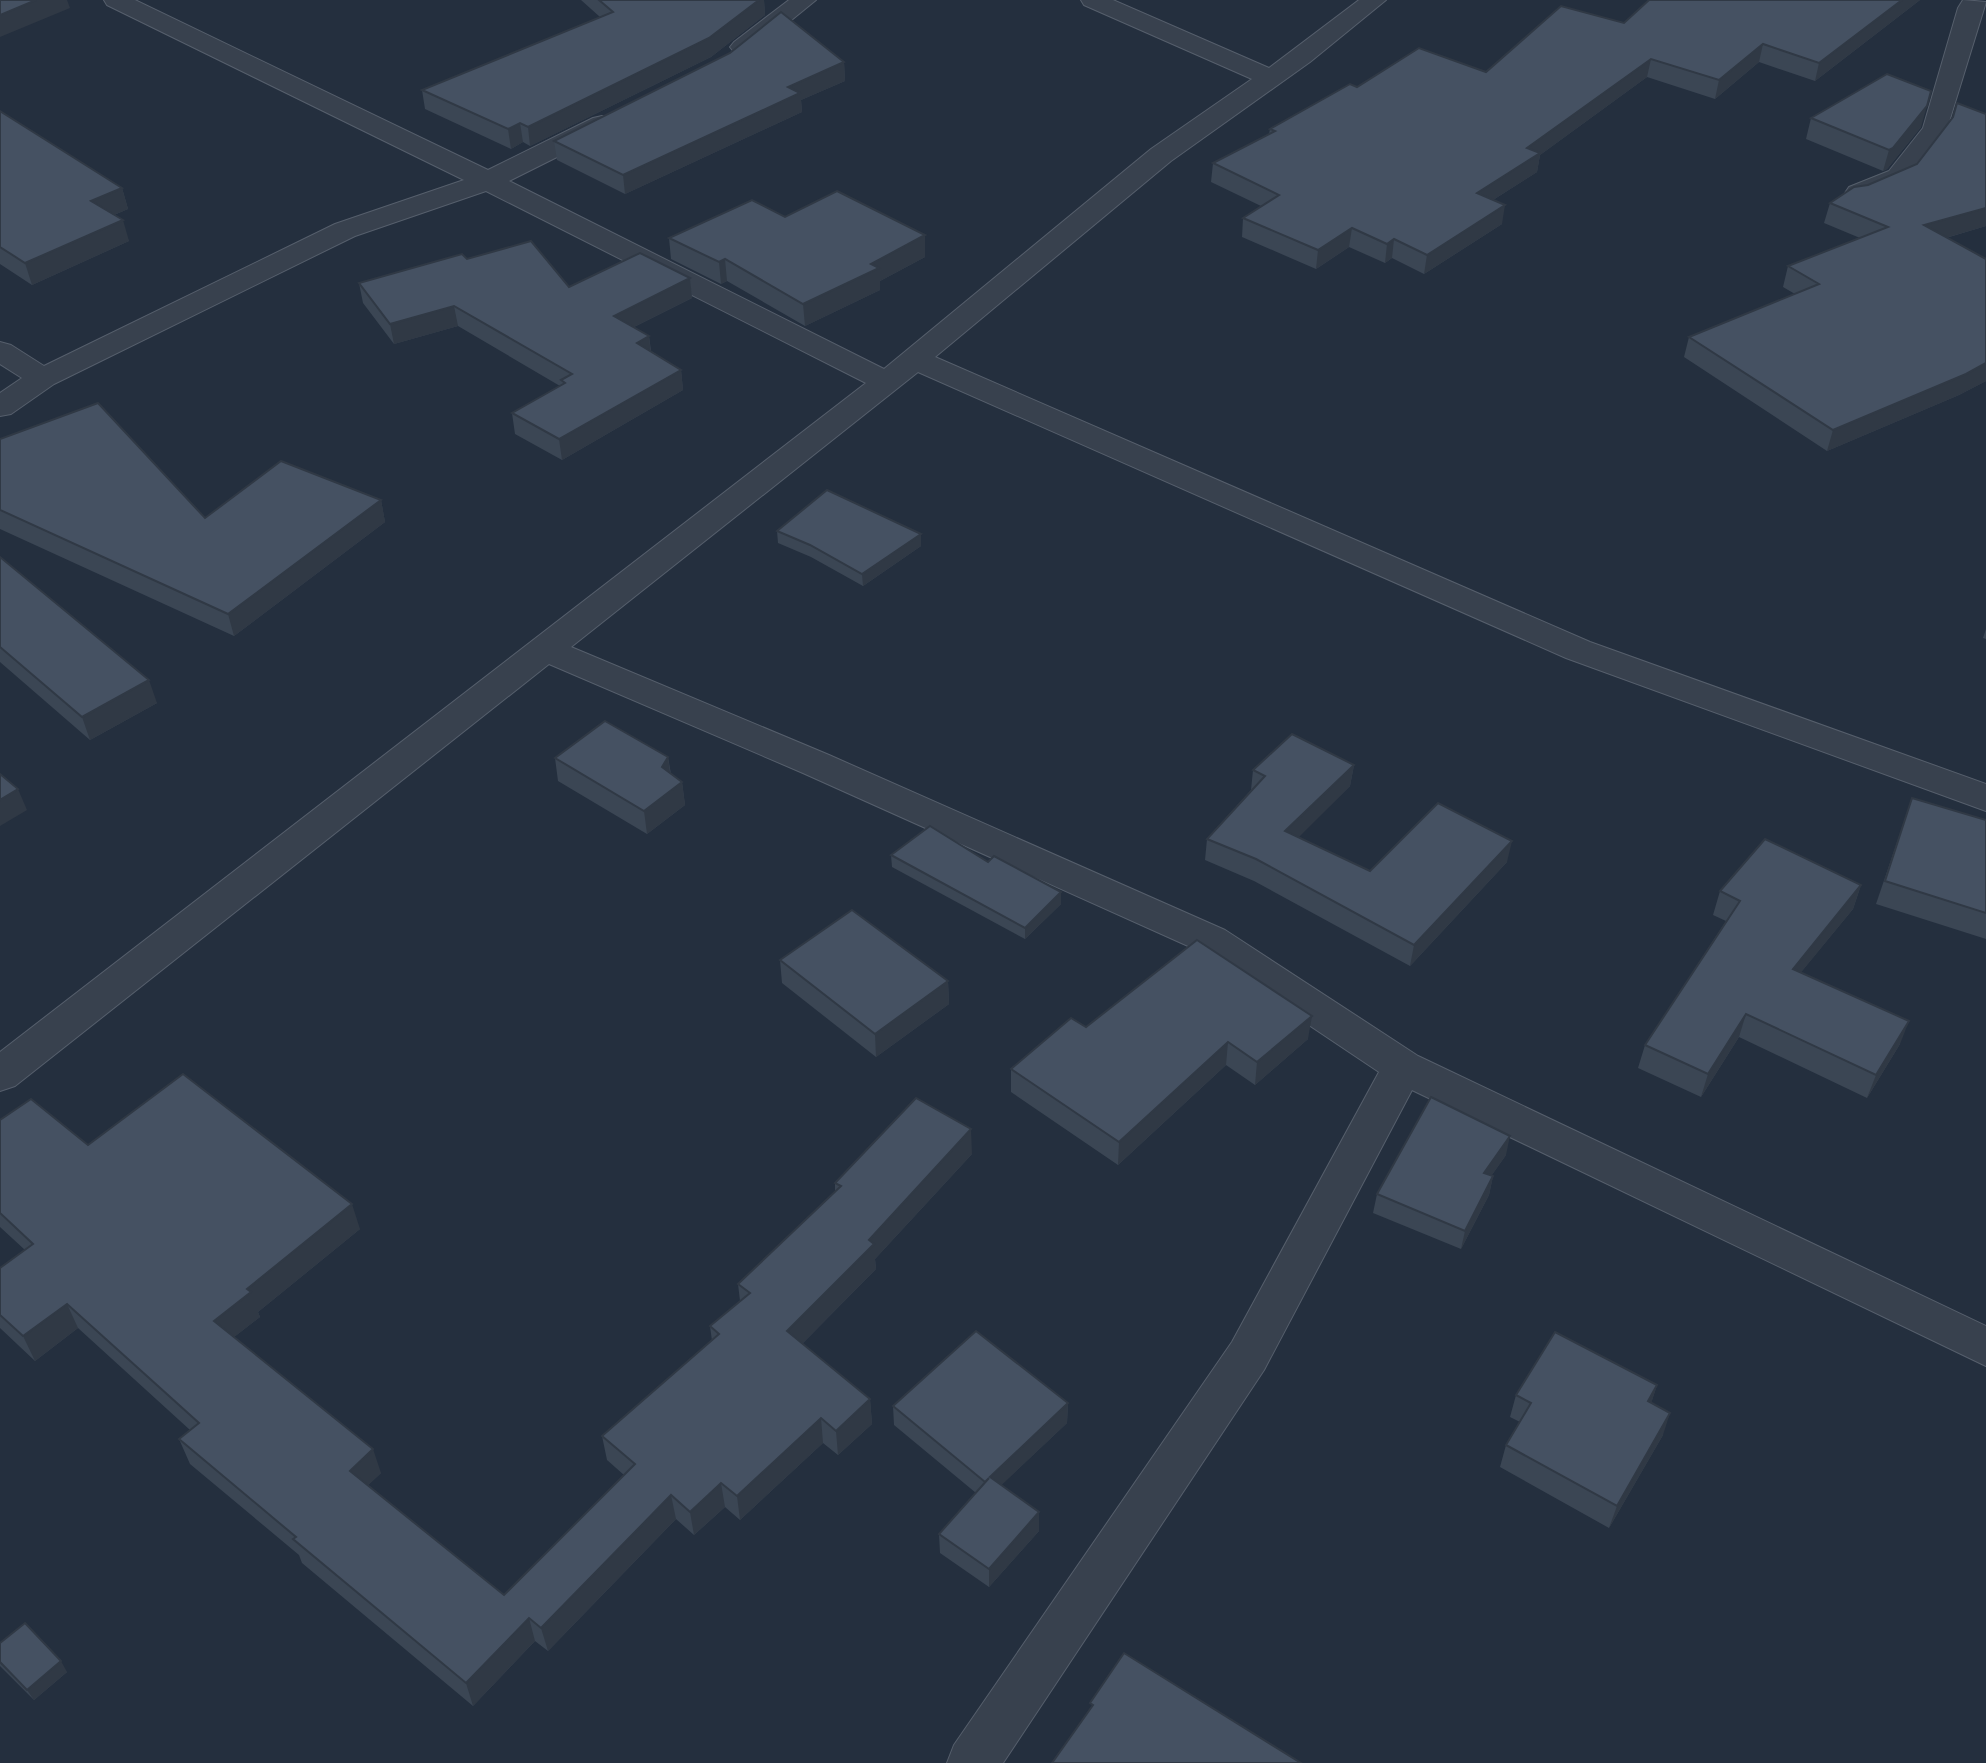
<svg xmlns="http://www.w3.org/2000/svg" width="1986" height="1763" font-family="Commissioner,sans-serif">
	<rect width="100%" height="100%" fill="#242f3e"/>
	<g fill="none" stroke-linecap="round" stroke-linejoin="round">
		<defs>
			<g id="minor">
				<path d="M104,0H135L488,170L593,118L602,116L611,118L615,124L611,130L509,181L884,369L1151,149L1252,79L1084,5L1081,0H1113L1269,68L1359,0H1386L1310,62L1171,161L935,357L1590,642L1986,784V811L1566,658L918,372L571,647L829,755L1225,930L1418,1056L1986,1326V1366L1412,1090L1264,1370L1003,1763H947L954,1745L1232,1342L1379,1072L1197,950L803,773L549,664L15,1086L0,1091V1052L866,383L486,191L355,236L54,384L11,414L0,416V393L22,378L0,364V342L11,345L44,366L335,224L464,180L107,5Z"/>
				<path d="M789,0H816L752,52L743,55L734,52L730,47L734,42Z"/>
				<path d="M1963,0L1986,2L1945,135L1909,183L1869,199L1859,201L1849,199L1845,193L1849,187L1889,171L1923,128L1958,8Z"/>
			</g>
		</defs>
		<!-- minor casing -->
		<use href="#minor" stroke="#565f6c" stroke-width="2"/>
		<!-- minor -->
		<use href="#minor" fill="#38414e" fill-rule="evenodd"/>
	</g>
	<!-- wall -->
	<g fill="#3b4654">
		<path d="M581,0H764L765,15L711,57L530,146L523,142L511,149L425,109L422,90L600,17Z"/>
		<path d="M1920,0L1815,81L1759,62L1715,99L1647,77L1540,155L1537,172L1493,200L1502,224L1424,274L1392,258L1385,263L1349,247L1316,269L1242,237L1243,218L1261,206L1211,182L1213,163L1269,134L1270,129L1357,87L1486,72L1624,23Z"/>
		<path d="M844,62L845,81L801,100L802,112L625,194L557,160L554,141Z"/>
		<path d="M0,111L122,188L128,209L114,215L129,241L32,285L0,264Z"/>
		<path d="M1986,114V226L1946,238L1986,259V381L1959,395L1827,451L1684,357L1689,337L1795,294L1783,287L1788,266L1860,238L1824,223L1830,203L1917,164Z"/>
		<path d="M1811,118L1921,127L1887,169L1883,171L1806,139Z"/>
		<path d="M785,217L925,235V257L880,281V290L805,326L727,281L721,284L671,259L669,238Z"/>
		<path d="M467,259L569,287L690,278L692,298L634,327L649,336L651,351L681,370L683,390L562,460L515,434L512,413L560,386L458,326L394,344L363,303L359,283Z"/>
		<path d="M0,439L205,518L381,500L385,522L234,636L0,529Z"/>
		<path d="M777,531L921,546L863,586L811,557L778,543Z"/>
		<path d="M0,557L157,703L90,740L0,662Z"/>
		<path d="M1986,629V639L1983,638Z"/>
		<path d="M668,757L671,774L682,782L685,805L647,834L558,781L555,758Z"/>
		<path d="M1354,765L1350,786L1298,837L1370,871L1507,862L1410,966L1254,881L1205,860L1207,839L1251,790L1253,770Z"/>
		<path d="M1912,798L1986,820V939L1876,904Z"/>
		<path d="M891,855L988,862L1061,904L1025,939L892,867Z"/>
		<path d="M1861,885L1853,909L1801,972L1900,1044L1867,1098L1739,1037L1701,1097L1638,1068L1645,1045L1726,921L1713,915L1720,891Z"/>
		<path d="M780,960L948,981L949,1004L876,1057L782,983Z"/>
		<path d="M1086,1027L1308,1039L1255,1085L1226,1065L1118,1165L1011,1092V1069Z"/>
		<path d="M0,1120L88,1145L360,1229L258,1312L260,1317L234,1337L381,1473L368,1485L504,1595L624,1475L607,1460L602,1436L712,1341L710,1326L740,1301L738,1284L835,1192V1183L972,1154L875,1259L876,1269L802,1344L870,1399L872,1424L838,1455L823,1443L740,1520L725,1507L694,1535L676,1519L548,1651L535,1641L473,1706L302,1563L299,1555L190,1464L179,1439L190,1430L78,1328L35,1361L0,1328V1268L25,1250L0,1227Z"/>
		<path d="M1506,1155L1491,1176H1493L1489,1195L1461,1249L1373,1213L1377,1194Z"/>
		<path d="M1657,1385L1651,1403L1663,1435L1609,1528L1500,1467L1506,1445L1520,1422L1510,1417L1516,1395Z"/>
		<path d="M1068,1403L1067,1423L1001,1485L1039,1512V1531L989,1587L940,1553L939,1534L976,1493L894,1425L893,1406Z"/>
		<path d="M0,1643L67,1672L34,1700L0,1666Z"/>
	</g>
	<!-- shaded-wall -->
	<g fill="#303945">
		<path d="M36,0H67L70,8L0,37V15Z"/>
		<path d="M759,0H764L765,15L711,57L530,146L528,127Z"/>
		<path d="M1902,0H1920L1815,81L1819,63Z"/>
		<path d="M1763,44L1759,62L1715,99L1719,80Z"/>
		<path d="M1651,59L1647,77L1540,155L1537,172L1474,212L1477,193L1527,148Z"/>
		<path d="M844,62L845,81L801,100L802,112L625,194L623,175L788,87Z"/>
		<path d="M1927,106L1921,127L1887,169L1883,171L1889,150Z"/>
		<path d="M520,123L523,142L511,149L508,129Z"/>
		<path d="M122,188L128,209L97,222L91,201Z"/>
		<path d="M1505,205L1502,224L1424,274L1427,255Z"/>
		<path d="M1986,208V226L1918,246L1924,225Z"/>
		<path d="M123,220L129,241L32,285L25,263Z"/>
		<path d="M1352,228L1349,247L1316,269L1318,250Z"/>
		<path d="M925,235V257L880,281V290L805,326L803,304L871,264Z"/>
		<path d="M1394,239L1392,258L1385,263L1387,244Z"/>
		<path d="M725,259L727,281L721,284L719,262Z"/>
		<path d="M690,278L692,298L616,336L614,316Z"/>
		<path d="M454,306L458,326L394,344L390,324Z"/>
		<path d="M649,336L651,356L637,343Z"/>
		<path d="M1986,363V381L1959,395L1827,451L1833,430Z"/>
		<path d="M681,370L683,390L562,460L559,439Z"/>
		<path d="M381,500L385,522L234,636L228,614Z"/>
		<path d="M921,534V546L863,586L862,574Z"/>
		<path d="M149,680L157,703L90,740L82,717Z"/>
		<path d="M668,757L671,780L662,767Z"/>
		<path d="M1354,765L1350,786L1283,853L1285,831Z"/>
		<path d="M682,782L685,805L647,834L644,811Z"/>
		<path d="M18,789L27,810L0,826V800Z"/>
		<path d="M1512,841L1507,862L1410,966L1414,945Z"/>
		<path d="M1861,885L1853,909L1785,992L1793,969Z"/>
		<path d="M1061,892V904L1025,939V928Z"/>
		<path d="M948,981L949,1004L876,1057L875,1034Z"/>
		<path d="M1746,1014L1739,1037L1701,1097L1708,1074Z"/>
		<path d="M1312,1016L1308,1039L1255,1085L1257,1062Z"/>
		<path d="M1909,1021L1900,1044L1867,1098L1876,1075Z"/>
		<path d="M1228,1042L1226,1065L1118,1165L1119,1142Z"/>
		<path d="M971,1129L972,1154L875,1259L876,1269L790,1356L787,1331L869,1240Z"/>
		<path d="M1510,1136L1506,1155L1480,1192L1484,1173Z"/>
		<path d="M1493,1176L1489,1195L1461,1249L1465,1231Z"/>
		<path d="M352,1204L360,1229L258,1312L260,1317L224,1345L214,1321L247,1289Z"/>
		<path d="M67,1304L78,1328L35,1361L23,1336Z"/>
		<path d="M1657,1385L1650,1407L1648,1401Z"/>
		<path d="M870,1399L872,1424L838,1455L836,1431Z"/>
		<path d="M1068,1403L1067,1423L990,1496V1477Z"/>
		<path d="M1670,1413L1663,1435L1609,1528L1617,1506Z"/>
		<path d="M821,1418L823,1443L740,1520L737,1496Z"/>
		<path d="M373,1449L381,1473L358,1495L350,1471Z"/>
		<path d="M721,1483L725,1507L694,1535L690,1512Z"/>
		<path d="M671,1495L676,1519L548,1651L541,1628Z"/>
		<path d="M1039,1512V1531L989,1587V1569Z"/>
		<path d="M529,1618L535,1641L473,1706L466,1683Z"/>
		<path d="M61,1661L67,1672L34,1700L27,1690Z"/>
	</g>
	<!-- building -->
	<g fill="#455162" stroke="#303945" stroke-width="2">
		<path d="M0,0H36L0,15Z"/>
		<path d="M599,0H759L709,38L528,127L520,123L508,129L422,90L613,12Z"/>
		<path d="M1649,0H1902L1819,63L1763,44L1719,80L1651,59L1527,148L1540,153L1477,193L1505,205L1427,255L1394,239L1387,244L1352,228L1318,250L1243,218L1279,195L1213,163L1275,131L1270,129L1350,84L1357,87L1419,48L1486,72L1561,6L1624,23Z"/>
		<path d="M781,12L844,62L788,87L800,93L623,175L554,141L730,53Z"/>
		<path d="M1887,74L1931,91L1927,106L1893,148L1889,150L1811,118Z"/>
		<path d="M1957,103L1986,114V208L1924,225L1986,259V363L1966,374L1833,430L1689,337L1819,284L1788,266L1888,227L1830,203L1854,187L1868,185L1917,164L1953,117Z"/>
		<path d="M0,111L122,188L91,201L123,220L25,263L0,247Z"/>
		<path d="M837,191L925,235L871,264L879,268L803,304L725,259L719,262L669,238L752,200L785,217Z"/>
		<path d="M531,241L569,287L640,253L690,278L614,316L649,336L637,343L681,370L559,439L512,413L565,383L561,380L572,374L454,306L390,324L359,283L462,254L467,259Z"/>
		<path d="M98,403L205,518L281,461L381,500L228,614L0,510V439Z"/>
		<path d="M827,490L921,534L862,574L810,545L777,531Z"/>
		<path d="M0,557L149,680L82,717L0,647Z"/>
		<path d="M605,721L668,757L662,767L682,782L644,811L555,758Z"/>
		<path d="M1292,734L1354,765L1285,831L1370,871L1438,803L1512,841L1414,945L1256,859L1207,839L1265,776L1253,770Z"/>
		<path d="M0,774L18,789L0,800Z"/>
		<path d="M1912,798L1986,820V913L1885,881Z"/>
		<path d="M930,826L988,862L994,856L1061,892L1025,928L891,855Z"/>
		<path d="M1765,839L1861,885L1793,969L1909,1021L1876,1075L1746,1014L1708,1074L1645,1045L1740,901L1720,891Z"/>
		<path d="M852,910L948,981L875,1034L780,960Z"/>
		<path d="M1197,940L1312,1016L1257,1062L1228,1042L1119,1142L1011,1069L1071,1018L1086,1027Z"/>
		<path d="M183,1074L352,1204L247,1289L251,1292L214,1321L373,1449L350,1471L504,1595L635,1464L602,1436L719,1334L710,1326L750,1293L738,1284L841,1186L835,1183L916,1098L971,1129L869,1240L874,1244L787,1331L870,1399L836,1431L821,1418L737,1496L721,1483L690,1512L671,1495L541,1628L529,1618L466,1683L293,1539L296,1537L179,1439L199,1423L67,1304L23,1336L0,1315V1268L33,1244L0,1213V1120L31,1099L88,1145Z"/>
		<path d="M1431,1097L1510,1136L1484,1173L1493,1176L1465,1231L1377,1194Z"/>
		<path d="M976,1331L1068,1403L990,1477L1039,1512L989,1569L939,1534L989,1478L985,1482L893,1406Z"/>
		<path d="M1555,1332L1657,1385L1648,1401L1670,1413L1617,1506L1506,1445L1531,1403L1516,1395Z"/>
		<path d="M25,1623L61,1661L27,1690L0,1662V1643Z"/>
		<path d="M1124,1653L1301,1763H1052L1093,1705L1090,1703Z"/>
	</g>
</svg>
